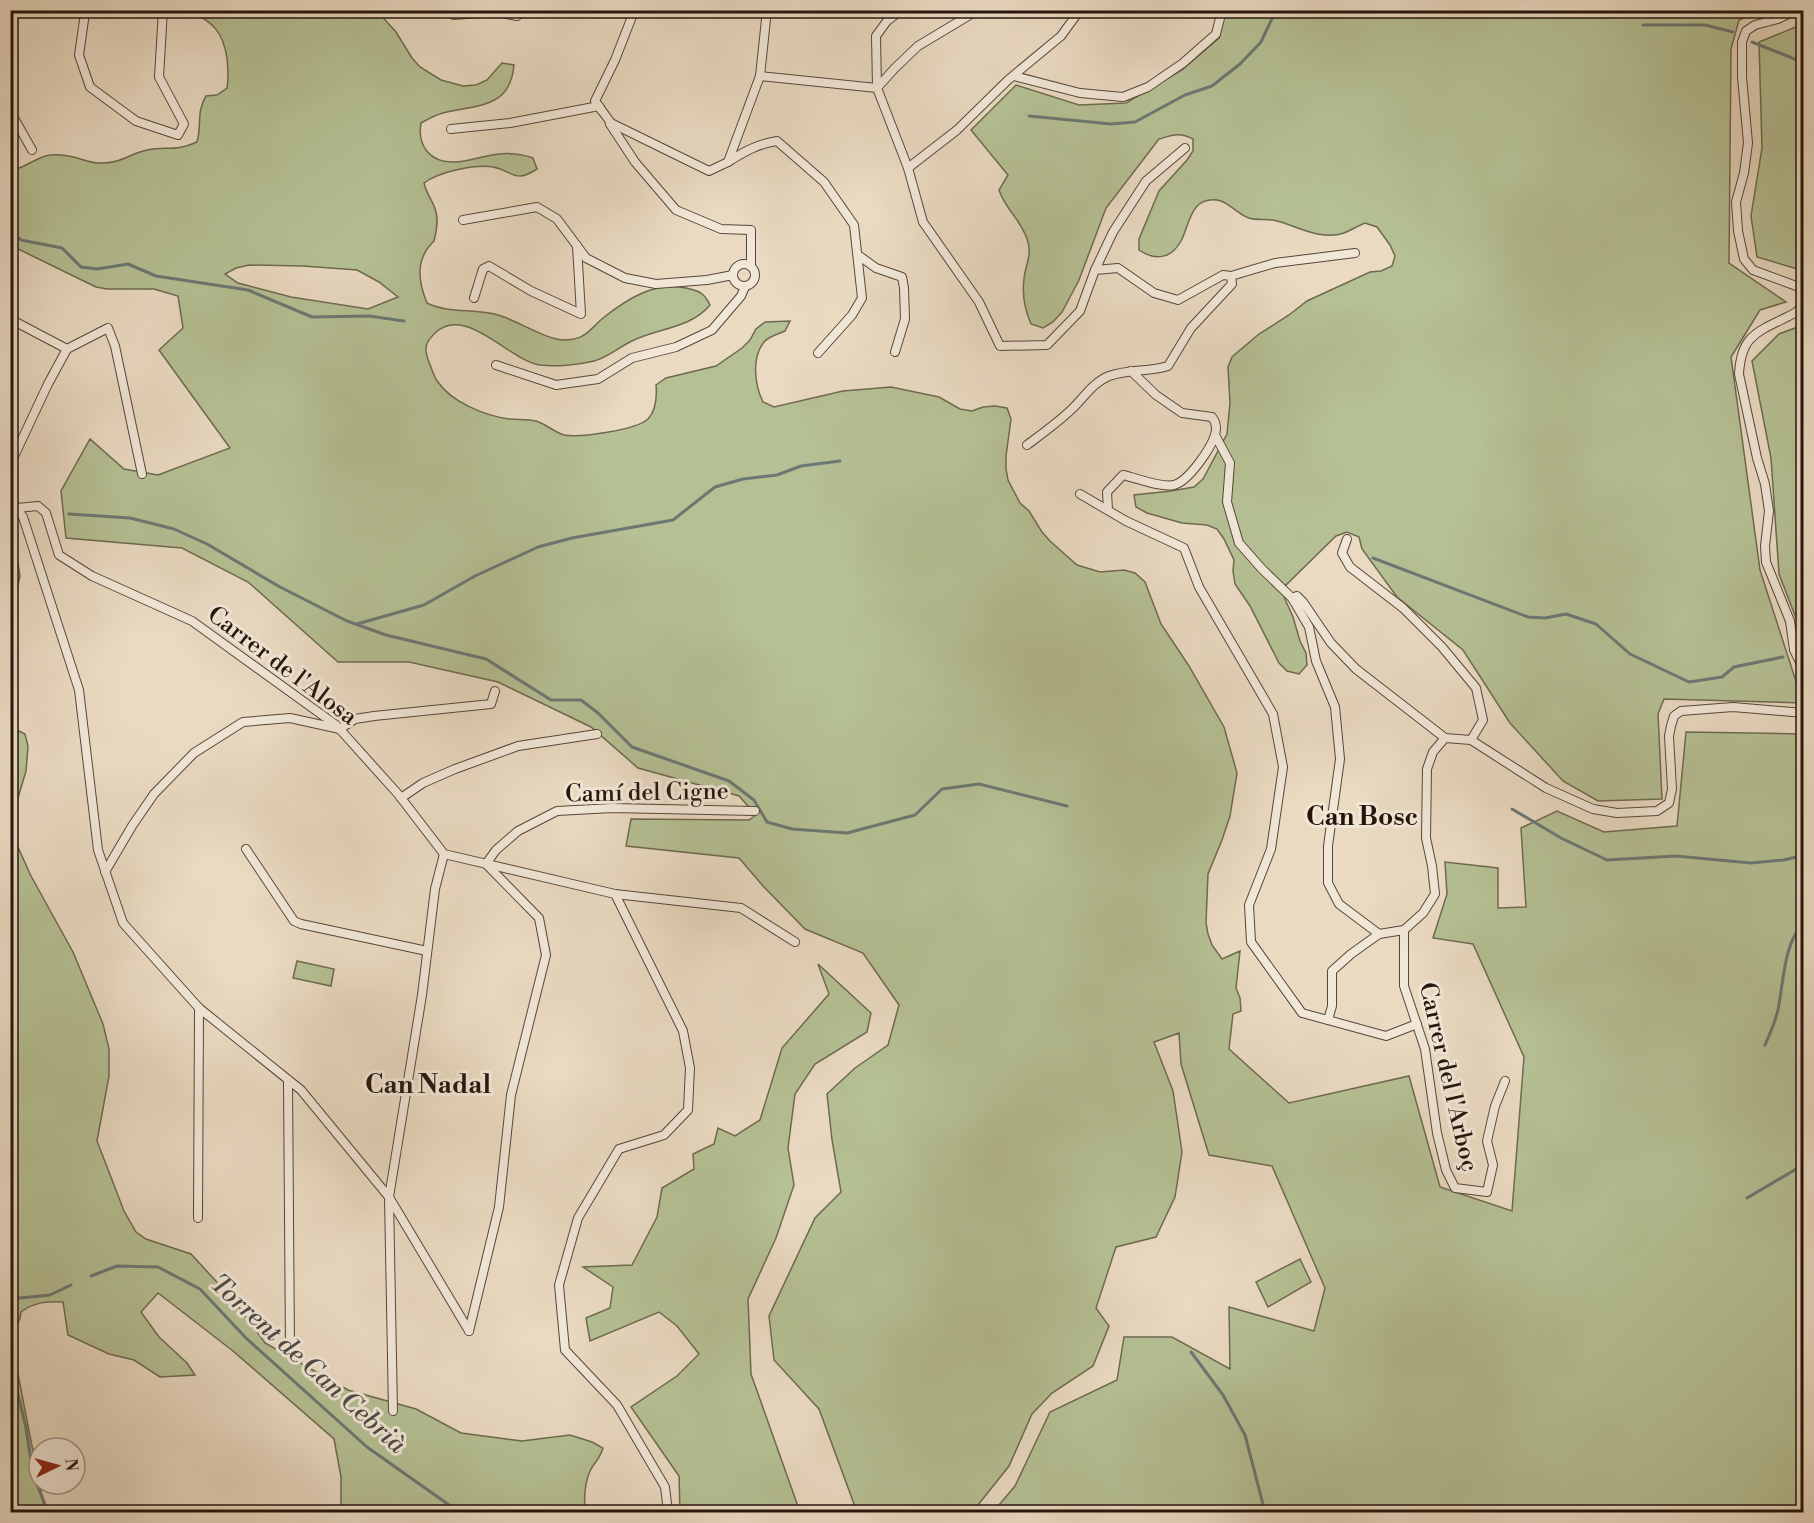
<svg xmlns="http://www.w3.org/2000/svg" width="1814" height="1523" font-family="'Libre Bodoni',serif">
	<rect width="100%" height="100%" fill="#eadac2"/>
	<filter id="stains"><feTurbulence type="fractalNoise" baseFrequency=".00333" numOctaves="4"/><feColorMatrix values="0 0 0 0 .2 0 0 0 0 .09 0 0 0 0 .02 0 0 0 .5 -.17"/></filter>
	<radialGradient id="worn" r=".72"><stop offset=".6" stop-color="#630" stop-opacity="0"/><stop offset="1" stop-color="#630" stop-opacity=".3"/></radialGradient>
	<!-- green -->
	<g fill="#b5c094" stroke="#6e6a50" stroke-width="1.5" fill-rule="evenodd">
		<path d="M190,11H377L396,32L412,58L420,67L441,80L463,86L476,85L487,80L502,63L514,65C510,110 476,104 443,113C435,115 428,119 421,123C417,146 430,163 455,162C466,162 476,158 487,156C502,152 518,153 533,158L537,169C514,184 514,171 493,167C475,164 438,172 424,183C426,192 430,197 434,206C439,217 437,229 434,241C415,259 418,281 427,303C449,314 474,308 498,315C517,320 547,341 566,340C586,339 589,330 603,318C627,299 655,281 686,288C700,291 704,293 710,305C691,328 659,328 634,340C620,346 609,357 594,361C578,365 556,367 540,365C508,360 466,304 435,333C431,337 426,342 426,348C425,355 430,364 432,370C434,374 435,379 438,382C451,402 486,416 509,419C518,420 527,419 536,421C546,424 554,432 564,435C579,438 636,430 648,419C656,410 657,396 656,385L666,378L716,366L742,348L750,340L756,329L765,322L790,321L785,331C779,334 769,336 764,342C751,358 755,386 763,402L774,407L843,391L891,387L939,397L960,409L972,411L983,407L995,406L1007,408L1011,419L1006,456V469L1008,480L1020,503L1029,511L1042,532L1050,541L1077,565L1100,572L1124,570L1135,573L1145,582L1161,624L1189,666L1224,727L1237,773L1230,816L1222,840L1208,874L1206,923L1208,934L1212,945L1222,959L1240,951L1236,988L1240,998L1241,1011L1233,1014L1229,1049L1289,1103L1409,1076L1440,1187L1512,1211L1524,1057L1473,944L1433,938L1447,894L1445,862L1498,868V908L1526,907L1521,828L1557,811L1604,832L1677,826L1686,732L1803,734V1512H993L1015,1486L1050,1412L1117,1380L1124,1337H1172L1230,1369L1229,1307L1314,1331L1325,1288L1272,1166L1209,1155L1181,1064L1179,1033L1154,1042L1173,1091L1182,1152L1175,1197L1156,1237L1116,1247L1096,1308L1109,1326L1093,1366L1052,1393L1032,1414L1009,1466L978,1505L974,1512H857L819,1409L774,1360L769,1316L815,1218L841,1192L832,1140L827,1094L855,1068L888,1045L899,1005L863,953L805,929L763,886L739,858L626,846L631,819L749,820L756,815L739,796L638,768L591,727L498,682L409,662H338L248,582L182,548L66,538L61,491L90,439L124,469L158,475L230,448L159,350L183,328L178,296L154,289H107L96,287L16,248L11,242L10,165L19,168C27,165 33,161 40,158C50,153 66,155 77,158C84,160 91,163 99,163C120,164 129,154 147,150C167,146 175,152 197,142C202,124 196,113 206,96L217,95L227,88C229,77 228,69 227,58C223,32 213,22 190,11ZM249,265L303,266L357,270L379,282L398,297L368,309L291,297L238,283L225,274L236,268Z"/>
		<path d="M1225,11H1762L1739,20L1731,49L1729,263L1786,302L1760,310L1731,357L1760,570L1803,703L1664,699L1658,714L1662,799L1598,801L1563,781L1510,723L1463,650L1397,597L1362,549L1359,537L1347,532L1336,536L1281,590L1293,617L1300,641L1306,653L1307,665L1299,674L1287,671L1279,663L1250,606L1235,584L1233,571L1234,560L1224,539L1217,529L1207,525L1182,523L1147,513L1136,507L1134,495L1171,491L1194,487L1203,479L1227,434L1230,403L1228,367L1232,357L1259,334L1289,315L1307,301L1370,272L1381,271L1392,266L1395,256L1390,245L1377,227L1365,223C1358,226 1351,230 1344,233C1321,241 1297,226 1277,221C1268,218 1258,221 1249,218C1238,215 1228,201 1217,200C1190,197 1190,224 1181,241C1171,259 1155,261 1139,250V239L1159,191L1187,160L1193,151V139C1179,132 1173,135 1159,139L1106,208L1079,280L1062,312L1053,322L1043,328L1031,324C1025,310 1022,294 1024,279C1025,266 1032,256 1028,242C1023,222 1005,209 999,190L1008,175L971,130L1016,85L1079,105L1126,103L1182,70L1219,38Z"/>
		<path d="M1803,24V274L1801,270L1757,257L1751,216L1762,148L1759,42Z"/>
		<path d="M1803,325H1804L1803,636L1779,574L1771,458L1752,361L1779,334Z"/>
		<path d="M11,520L20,576L11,616H10Z"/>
		<path d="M15,729L25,734L28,746L26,771L15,808L14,833L17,845L31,876L73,952L103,1024L109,1049V1076L97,1141L124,1211L136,1232L146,1239L191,1254L236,1303L265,1343L348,1390L416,1409L461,1433L522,1441L570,1435L592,1442L603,1448C600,1458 596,1461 591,1469C585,1481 583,1500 586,1512H341V1477L334,1439L233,1351L158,1293L141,1312L159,1337L187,1363L195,1375L160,1377L134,1360L109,1354L68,1335L63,1302C48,1301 34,1302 21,1312L20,1318L11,1339L45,1512H11L10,733Z"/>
		<path d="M297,961L334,969L331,986L293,978Z"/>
		<path d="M818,964L871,1013L867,1032L815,1064L795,1094L788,1148L794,1185L776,1238L748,1299L751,1374L800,1512H680L679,1476L631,1407L677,1376L699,1354L677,1326L659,1312L590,1341L586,1318L610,1308L613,1287L583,1267L632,1265L657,1217L662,1188L694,1169L693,1154L714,1144L718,1128L735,1136L760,1120L782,1048L829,994Z"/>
		<path d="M1300,1259L1311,1282L1268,1307L1256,1282Z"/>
	</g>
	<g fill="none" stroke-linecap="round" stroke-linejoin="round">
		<!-- stream -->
		<g stroke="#6b7874" stroke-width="3">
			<path d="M1643,25H1705L1733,32"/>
			<path d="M1752,42L1790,57L1804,64"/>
			<path d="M1029,116L1111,124L1135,122L1185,95L1212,86L1240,64L1261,42L1275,12L1277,10"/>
			<path d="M10,230L21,240L62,248L81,267L97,269L128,264L156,276L248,290L312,317L369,316L404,321"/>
			<path d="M69,514L130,518L174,529L207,544L280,587L347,621L386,635L486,659L551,700H581L598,713L632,747L729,781L754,800L767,822L792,829L847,833L915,815L942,789L979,784L1067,806"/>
			<path d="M1373,558L1528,617L1545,618L1566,614L1596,624L1630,654L1689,682L1722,677L1734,667L1783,657"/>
			<path d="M357,624L424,605L475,576L538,547L572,538L673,520L715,487L743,479L777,475L801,466L840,461"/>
			<path d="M1512,809L1561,838L1607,860L1676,856L1751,863L1784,860L1804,855"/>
			<path d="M1765,1045C1770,1034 1775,1022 1778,1010C1783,987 1784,938 1804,925"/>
			<path d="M1747,1198L1798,1168L1804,1159"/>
			<path d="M91,1276L117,1266L158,1267L200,1289L246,1338L367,1447L459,1512"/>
			<path d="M10,1299L50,1295L71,1285"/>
			<path d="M1191,1352L1223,1395L1245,1435L1265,1512"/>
			<path d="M10,1361L26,1428L33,1474L48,1512"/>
		</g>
		<defs>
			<g id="street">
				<path d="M83,10L85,13L79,55L90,87L136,121L178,135L184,124L159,77L163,10"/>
				<path d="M447,10L453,15L496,12L517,16"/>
				<path d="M628,10L633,14L615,60L595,101L611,123L709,171L728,162L760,76L767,10"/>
				<path d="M1796,10L1778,19L1755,25L1746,31L1742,42V77L1748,143L1744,173L1736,202L1738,231L1744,259L1753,270L1799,287L1804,292"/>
				<path d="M760,76L877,88L908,168L923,222L979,302L1000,346L1047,345L1080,311L1095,270L1118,268L1154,293L1178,300L1223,275L1231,276L1232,284L1191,328L1168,366C1149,372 1128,369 1109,376C1094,382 1085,396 1074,407C1060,421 1043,433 1027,445"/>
				<path d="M1014,76L1080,93L1123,97L1148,87L1183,63L1216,34L1222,10"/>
				<path d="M877,87L876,36L887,21L901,10"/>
				<path d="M877,88L894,69L918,46L978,10"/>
				<path d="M10,111L32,150"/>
				<path d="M610,124L635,162L676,210L721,229L751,230V266"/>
				<path d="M451,129L510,123L599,106L601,110"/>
				<path d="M728,162C745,151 758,144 777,141L824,182L854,225L862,298L852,315L818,353"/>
				<path d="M908,168L957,130L1008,80L1061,36L1080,10"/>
				<path d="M463,220L537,207L557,219L586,258L625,278L656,284L707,280L733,275"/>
				<path d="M858,255L876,268L902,277L904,288L905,319L895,352"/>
				<circle cx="744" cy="275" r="11"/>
				<path d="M1095,270L1113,232L1146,181L1185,148"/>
				<path d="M1231,276L1275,263L1355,253"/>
				<path d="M474,298L483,269L489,266L531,291L581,314L577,246"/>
				<path d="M1804,304C1798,312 1793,314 1785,318C1754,333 1741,338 1739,374L1757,458L1765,484L1769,511L1765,546L1766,562L1790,621L1794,650L1804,670"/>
				<path d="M10,319L67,349"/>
				<path d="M496,365L556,385L598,379L632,358L676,347L712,330L741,296L745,287"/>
				<path d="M1215,435L1230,463L1227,502L1239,543L1262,569L1292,598L1309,627L1316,661L1335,707L1340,759L1328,846V883L1339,904L1379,934"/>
				<path d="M10,465L48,384L67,349L108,328L115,346L142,474"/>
				<path d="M1080,494L1126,521L1184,548L1199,587L1273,714L1283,767L1271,849L1249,905L1251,942L1302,1013L1386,1036L1417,1024"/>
				<path d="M10,498L23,517L79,690L98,850L123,923L199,1008L301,1090L389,1197L469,1331"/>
				<path d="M17,508L38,506L46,513L59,555L92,576L192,621L336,725L398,794L444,854L615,894L741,908L795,942"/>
				<path d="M1108,510L1107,492L1123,475C1137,478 1160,488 1174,485C1189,481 1211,448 1215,435C1217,428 1216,422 1212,417L1182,413L1156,395L1131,371"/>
				<path d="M1347,539L1342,553L1350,567L1403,608L1442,647L1476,688L1483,720L1471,740"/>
				<path d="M1292,598L1297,596L1303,602L1331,643L1356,669L1445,738L1471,740L1546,788L1593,809L1617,813L1657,811L1669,803L1672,789L1669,736L1671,726L1674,716L1681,711L1733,707L1804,713"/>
				<path d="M1445,738L1433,752L1427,769L1426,838L1432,866L1435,894L1423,913L1404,930V986L1425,1049L1437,1133L1446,1170L1455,1188L1487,1192L1493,1165L1487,1141L1495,1106L1505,1081"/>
				<path d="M401,798L423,783L455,769L518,746L597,734"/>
				<path d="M246,849L294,921L301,924L427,951"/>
				<path d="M105,872L132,826L154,794L194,753L243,722L290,718L340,729L355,719L374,716L491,704L495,691"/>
				<path d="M615,894L683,1031L690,1068L688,1110L664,1135L619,1149L578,1218L559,1285L565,1350L617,1405L665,1487L668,1512"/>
				<path d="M1328,1020L1332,1006V971L1351,954L1379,934L1404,930"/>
				<path d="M288,1080L290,1351"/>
				<path d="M198,1218L199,1008"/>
				<path d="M469,1331L499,1207L511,1095L546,955L539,918L486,864L496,850L518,831L557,811L612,808L755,811"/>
				<path d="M393,1411L389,1197L422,995L435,889L444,854"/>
			</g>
		</defs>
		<!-- street casing -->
		<use href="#street" stroke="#57463a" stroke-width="10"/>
		<!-- street -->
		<use href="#street" stroke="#f1e7d7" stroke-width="8"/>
	</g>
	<g text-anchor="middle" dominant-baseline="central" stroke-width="6" stroke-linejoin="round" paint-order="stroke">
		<!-- street labels -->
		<g font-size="24" fill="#26140c" stroke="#f1e7d7">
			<text transform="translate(282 666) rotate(37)">Carrer de l'Alosa</text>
			<text transform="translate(647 793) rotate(-1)">Camí del Cigne</text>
			<text transform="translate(1448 1077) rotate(77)">Carrer del l'Arboç</text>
		</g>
		<!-- neighbourhood labels -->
		<g font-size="26" font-weight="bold" fill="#26140c" stroke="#f1e7d7">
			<text x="1362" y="817">Can Bosc</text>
			<text x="428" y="1085">Can Nadal</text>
		</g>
		<!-- water labels -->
		<g font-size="26" font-style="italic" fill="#4e4e49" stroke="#f1e7d7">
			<text transform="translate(308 1364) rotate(42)">Torrent de Can Cebrià</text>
		</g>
	</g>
	<!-- margin -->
	<rect width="1814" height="1523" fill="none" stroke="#eadac2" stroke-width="36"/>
	<rect x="12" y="12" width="1790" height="1499" fill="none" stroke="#26140c" stroke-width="3"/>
	<rect x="18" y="18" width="1778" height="1487" fill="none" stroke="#26140c" stroke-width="1.5"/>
	<!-- north arrow -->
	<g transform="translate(57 1466) rotate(85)"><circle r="28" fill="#f1e7d7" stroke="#a09386" stroke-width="1.5"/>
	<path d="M0-4.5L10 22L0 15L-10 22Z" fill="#8f2418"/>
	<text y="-9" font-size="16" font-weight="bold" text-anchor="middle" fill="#26140c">N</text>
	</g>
	<rect width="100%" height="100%" filter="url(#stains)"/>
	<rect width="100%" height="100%" fill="url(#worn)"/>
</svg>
